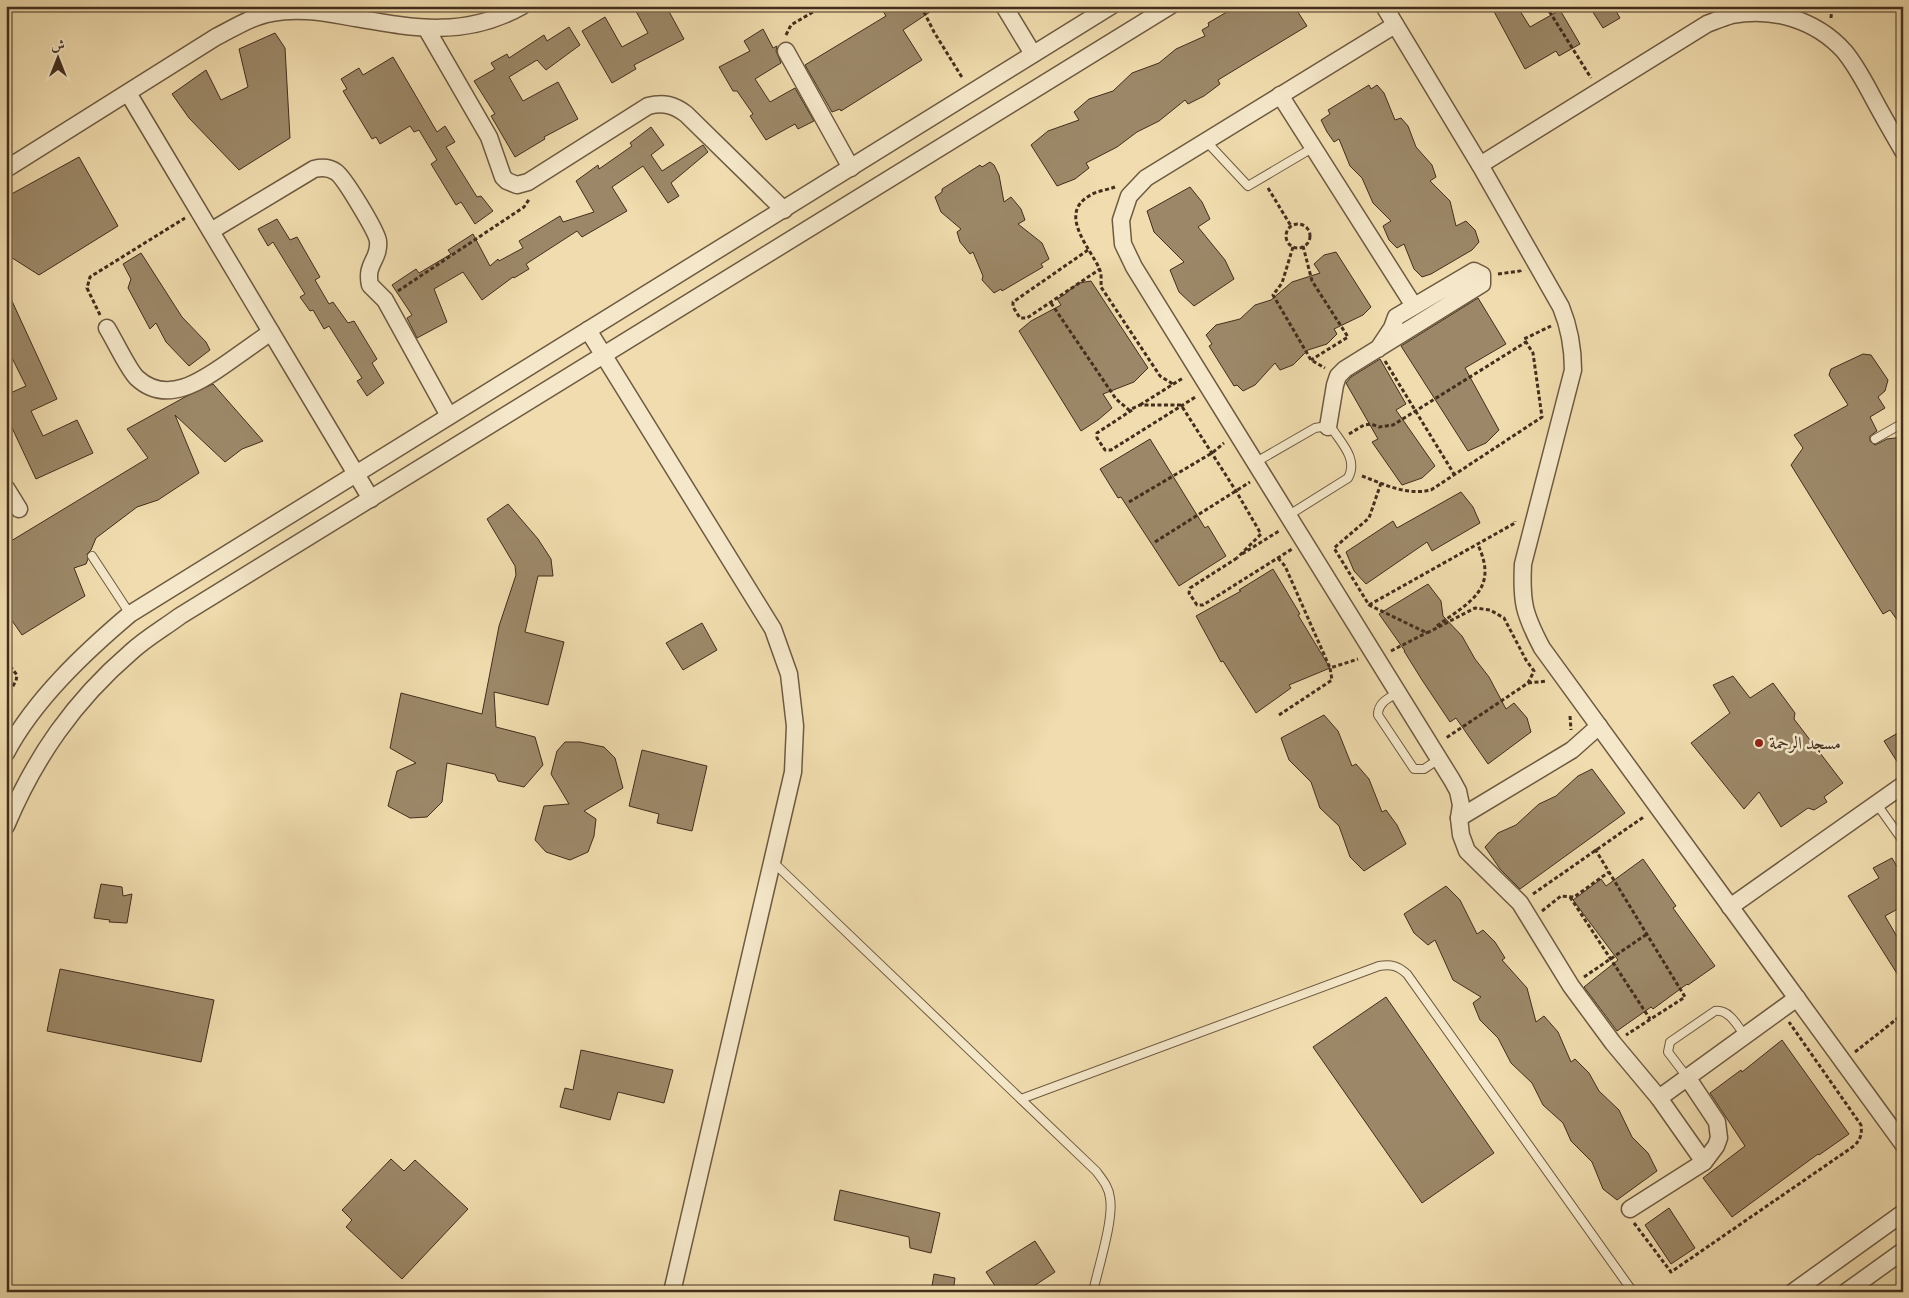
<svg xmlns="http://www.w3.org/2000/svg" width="1909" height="1298" font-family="'IM FELL Double Pica',Amiri,serif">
	<rect width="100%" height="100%" fill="#f0dcae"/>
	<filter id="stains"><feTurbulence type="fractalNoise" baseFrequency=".004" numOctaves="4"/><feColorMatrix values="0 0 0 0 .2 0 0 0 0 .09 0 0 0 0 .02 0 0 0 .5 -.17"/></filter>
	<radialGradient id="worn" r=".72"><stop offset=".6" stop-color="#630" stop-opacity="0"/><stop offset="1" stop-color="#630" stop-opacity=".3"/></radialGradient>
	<!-- building -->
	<g fill="#9c8868" stroke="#422e1d">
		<path d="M633,6H666L684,39L634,65L636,69L612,83L582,31L605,17L622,47L648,33Z"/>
		<path d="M880,6H939L903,30L922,60L841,111L840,109L832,112L805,65L886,16Z"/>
		<path d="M1237,6H1294L1307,26L1218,80L1220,84L1204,96L1188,104L1185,100L1159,121L1137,132L1117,147L1086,163L1089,168L1075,179L1057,186L1031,145L1048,131L1079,120L1074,112L1089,99L1113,91L1132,73L1159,63L1176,49L1205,36L1202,30L1209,26L1208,23Z"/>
		<path d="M1491,6H1517L1530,27L1560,10L1580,44L1559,56L1556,51L1525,69Z"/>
		<path d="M1589,6H1613L1620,18L1603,28Z"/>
		<path d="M569,27L580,45L546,70L537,60L509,77L523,101L558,82L578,119L544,137L545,139L515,157L491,116L495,114L474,81L495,69L491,63L507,54L509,58L544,35L547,41Z"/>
		<path d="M763,29L773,48L777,46L776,51L781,63L755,79L770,102L795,88L814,121L798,129L795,124L766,140L750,116L753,114L737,91H733L719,67L750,51L744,41Z"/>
		<path d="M275,33L285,48L290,138L239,170L189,118L172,94L206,70L221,100L248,87L239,49Z"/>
		<path d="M393,57L437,132L445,126L455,142L446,147L477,197L481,196L493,211L475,224L461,202L456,205L431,164L437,160L419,130L414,132L410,126L380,144L376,137L372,139L343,91L347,89L341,79L359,68L363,75Z"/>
		<path d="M1369,85L1371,89L1377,85L1384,93L1395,120L1401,118L1408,126L1416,147L1432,165L1436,177L1430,181L1450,201L1456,226L1466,221L1475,230L1479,242L1472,250L1431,274L1422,277L1414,269L1404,244L1397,248L1389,240L1383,226L1391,221L1373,203L1362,178L1350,166L1339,139L1334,142L1327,132L1321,120L1330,114L1328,110Z"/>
		<path d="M651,127L664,145L651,155L662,171L703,145L708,152L671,183L679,196L668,203L643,166L612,187L627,211L582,237L577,231L526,264L529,269L514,278L513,277L482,300L463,272L434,289L447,322L417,338L407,318L412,315L392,285L416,269L419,273L451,254L448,250L473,234L490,266L498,259L499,261L523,248L519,241L560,216L563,222L594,212L576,181L598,165L599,169L632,146L630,143Z"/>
		<path d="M79,157L118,226L39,275L6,254V197Z"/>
		<path d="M990,162L994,165L999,175L1004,202L1011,197L1021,209L1025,220L1018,224L1042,243L1049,259L1041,264L1043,267L1002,291L1001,289L994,293L982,280L983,276L973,252L970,254L960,242L957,232L961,229L941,212L935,197L942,192V189L980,165L982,167Z"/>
		<path d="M1190,187L1202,202L1210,219L1198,227L1225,260L1234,279L1194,306L1179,292L1170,270L1184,262L1154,232L1147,211Z"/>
		<path d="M277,219L290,240L297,237L320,277L315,280L329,304L333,302L348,323L354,321L377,359L372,363L384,383L367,396L357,381L362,378L329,326L324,329L313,310L310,311L300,297L305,294L273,242L268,246L258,229Z"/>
		<path d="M1336,252L1371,307L1363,315L1334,329L1337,334L1327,344L1308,350L1293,365L1280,370L1275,363L1255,385L1243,391L1237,385L1234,386L1209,346L1212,344L1206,335L1216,325L1240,319L1255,305L1271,300L1292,282L1320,273L1314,264L1324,255Z"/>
		<path d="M141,253L182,317L206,342L210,350L189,366L166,342L156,323L150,329L128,288L131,279L123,264Z"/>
		<path d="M1091,281L1148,368L1134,382L1103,394L1112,408L1098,420L1081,431L1019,331L1031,321L1061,305L1057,299L1064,295L1073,287L1079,283Z"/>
		<path d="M6,288L57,399L31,411L43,436L77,420L93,453L36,479L6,415V395L26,386L11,356L6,359Z"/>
		<path d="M1478,298L1506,344L1465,368L1499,430L1486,443L1468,451L1401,346Z"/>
		<path d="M1863,354L1871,355L1888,380L1885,391L1878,397L1885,408L1870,417L1877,431L1870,436V441L1875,445L1887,439L1903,437V628L1890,610L1883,614L1791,465L1803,448L1794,435L1848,405L1829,375L1831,369Z"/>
		<path d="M1380,359L1406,404L1396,410L1435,466L1422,478L1402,485L1372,442L1378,439L1346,383L1351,377Z"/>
		<path d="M213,384L263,441L242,449L225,462L175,415L199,473L158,500L137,507L96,538L91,550L87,554L88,559L86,564L74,568L85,596L22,635L6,612V544L148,458L127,429L185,397Z"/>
		<path d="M1150,439L1205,528L1208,526L1226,556L1179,586L1121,497L1118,498L1100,469Z"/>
		<path d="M1461,492L1473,507L1480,523L1432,551L1427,542L1366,584L1354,571L1346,552L1393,521L1397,528Z"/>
		<path d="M508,504L538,539L551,559L553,576H538L525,632L564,642L548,705L494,692L496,727L535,737L543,765L524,787L498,781L495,774L447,763L442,802L427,817L410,818L388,806L397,771L416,763L390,748L401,693L482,714L499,626L516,575L515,566L487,519Z"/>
		<path d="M1273,569L1300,614L1298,615L1330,668L1289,685L1291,688L1256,713L1223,661L1221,662L1196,616L1241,591L1239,590Z"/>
		<path d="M1428,584L1441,601L1443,616L1462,636L1475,659L1489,677L1506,709L1514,703L1527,718L1531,732L1488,764L1456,718L1450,722L1422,680L1404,651H1405L1379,614Z"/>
		<path d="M702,623L717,650L683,670L666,643Z"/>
		<path d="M1733,676L1750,698L1773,683L1795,713L1794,719L1843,783L1824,797L1827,802L1814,810L1808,808L1781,827L1759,792L1744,809L1691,743L1730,713L1713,685Z"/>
		<path d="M1324,715L1338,731L1352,766L1356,764L1369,779L1382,812L1386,810L1397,825L1406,844L1364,871L1350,857L1339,826L1320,808L1311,782L1289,760L1281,738Z"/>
		<path d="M1903,730V771L1884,741Z"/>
		<path d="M565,742H580L604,747L615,758L623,788L584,811L596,819L594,836L588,852L570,860L546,852L535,840L544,806L569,804L551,774L557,751Z"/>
		<path d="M642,750L707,766L692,831L657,823L659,814L629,806Z"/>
		<path d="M1592,769L1625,813L1520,889L1500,869L1485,847L1498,833L1516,825L1539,804L1556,796L1578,776Z"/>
		<path d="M1892,858L1903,877V906L1885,916L1903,947V983L1848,896L1879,878L1873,868Z"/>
		<path d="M1643,859L1676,906L1673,908L1715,966L1688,985L1687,984L1653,1009L1651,1007L1617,1031L1584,987L1618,960L1573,900L1601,879L1606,886Z"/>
		<path d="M101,884L122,887L123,896L132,894L127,923L109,922L110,920L94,918Z"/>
		<path d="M1446,886L1460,900L1477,934L1483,930L1495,942L1505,958L1502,960L1527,988L1536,1022L1544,1016L1558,1032L1571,1062L1575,1059L1589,1073L1599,1091L1619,1110L1632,1137L1648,1153L1657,1171L1617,1200L1603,1189L1592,1162L1571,1141L1563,1123L1543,1105L1532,1083L1511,1063L1498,1038L1480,1020L1473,1003L1481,997L1453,980L1435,940L1428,945L1414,933L1404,914Z"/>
		<path d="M60,969L214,1000L201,1062L47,1031Z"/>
		<path d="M1386,997L1494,1153L1422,1203L1313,1047Z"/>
		<path d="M1782,1040L1849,1134L1819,1155L1818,1154L1732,1217L1703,1178L1745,1146L1710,1093L1741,1070L1742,1072Z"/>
		<path d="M581,1050L673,1070L664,1103L618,1092L610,1120L560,1107L565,1088L573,1090Z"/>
		<path d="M391,1159L404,1171L415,1160L468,1209L402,1279L346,1227L352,1220L342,1210Z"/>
		<path d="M840,1190L940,1213L931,1253L910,1248L909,1237L834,1220Z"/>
		<path d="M1669,1208L1695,1248L1671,1264L1645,1225Z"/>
		<path d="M1035,1241L1055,1272L1025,1292H999L986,1272Z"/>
		<path d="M934,1274L955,1278L953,1292H931Z"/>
	</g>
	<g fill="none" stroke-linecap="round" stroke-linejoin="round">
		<defs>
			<g id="lane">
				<path d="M1206,141L1248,186L1314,147"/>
				<path d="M1875,439L1903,423"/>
				<path d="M1256,462L1315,428L1321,427L1333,430C1343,445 1358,460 1348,478L1289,515"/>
				<path d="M92,556L130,614"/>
				<path d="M1399,692C1389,698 1378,702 1378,715L1414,769H1424L1439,759"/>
				<path d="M1876,803L1903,841"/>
				<path d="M772,861L1096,1171C1102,1179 1109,1187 1110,1198C1114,1220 1098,1268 1093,1292"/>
				<path d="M1687,1077L1668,1052L1670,1042L1715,1011C1729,1009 1737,1025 1745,1036"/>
				<path d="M1021,1099L1379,966C1392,964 1398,966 1407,974L1633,1292"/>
			</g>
			<g id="street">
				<path d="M1004,6L1033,54"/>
				<path d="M1384,6L1480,165L1561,307C1570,329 1573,347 1573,370L1523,564C1521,602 1524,614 1542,648L1903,1144"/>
				<path d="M1395,25L1146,178L1129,196L1121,220L1123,244L1134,267L1452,780L1458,791L1461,805L1459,818L1461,835L1467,851L1520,903L1571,986L1613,1043L1659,1098L1704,1162"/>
				<path d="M426,28L489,137L503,177L507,181L517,185L528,182L648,106C664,102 674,105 686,114L784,210"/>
				<path d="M786,51L851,168"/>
				<path d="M128,93L371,499"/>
				<path d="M1280,95L1414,306"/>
				<path d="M1480,165L1707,24C1715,21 1724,17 1732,15C1773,7 1816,20 1844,51C1855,64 1863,79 1871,94C1881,113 1892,132 1903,151"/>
				<path d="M6,169L216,37C234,28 252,16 272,13C296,8 320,12 344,16C408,27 462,40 522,6"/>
				<path d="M211,231L314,169C322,167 329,167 336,172C344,177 377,232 378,241C380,260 365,263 370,285L385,300L449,416"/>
				<path d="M107,328C114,339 129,371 137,378C167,406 203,380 230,361C244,351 257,342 271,332"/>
				<path d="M588,330L773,629L789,674L795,726L793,772L672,1292"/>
				<path d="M1328,427L1335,385L1338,376L1345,369L1482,284V275L1474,271L1396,317L1392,328L1378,349"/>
				<path d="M6,488L19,509"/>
				<path d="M6,753C34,700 85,652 130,614L1111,6"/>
				<path d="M1459,818L1572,750L1599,726"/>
				<path d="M6,826C35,757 74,701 131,652C146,638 164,628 180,616L1170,6"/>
				<path d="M1730,907L1903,785"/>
				<path d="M1659,1098L1797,998"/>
				<path d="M1630,1209L1704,1162L1716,1146L1719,1138L1717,1122L1687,1077"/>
				<path d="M1793,1292L1903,1213"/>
				<path d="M1846,1292L1903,1251"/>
			</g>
		</defs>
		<!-- lane casing -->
		<use href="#lane" stroke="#6e5a41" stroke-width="10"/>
		<!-- street casing -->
		<use href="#street" stroke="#6e5a41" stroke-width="19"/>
		<!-- path -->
		<g stroke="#422e1d" stroke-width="3" stroke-dasharray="4 2.5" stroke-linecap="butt">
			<path d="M921,6L934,32L963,79"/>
			<path d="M1546,6L1591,78"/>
			<path d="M1831,18L1832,6"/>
			<path d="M786,35L791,25L823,6"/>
			<path d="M1115,187C1107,190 1096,191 1089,196C1058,214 1090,248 1099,268C1102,273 1101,281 1101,287L1160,376L1173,384"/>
			<path d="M1268,188L1291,226"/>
			<circle cx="1298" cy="236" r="12"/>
			<path d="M1303,246L1312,281L1348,337L1311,360"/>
			<path d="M1293,247L1282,283L1273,295L1311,360L1325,368"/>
			<path d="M1088,250L1013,302V307L1020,318H1027L1100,269"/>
			<path d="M1498,274L1520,271L1521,273"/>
			<path d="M398,291L524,207L530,198"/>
			<path d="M1051,303L1116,399L1129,410L1140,405H1181L1236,491L1261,534L1237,558"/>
			<path d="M100,315L87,288L90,277L185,218"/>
			<path d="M1385,361L1454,474"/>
			<path d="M1140,405L1183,378"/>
			<path d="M1132,410L1097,433V438L1105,450H1111L1197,396"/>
			<path d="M1349,434L1364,425L1371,424L1379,427L1393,425L1526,342"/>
			<path d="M1362,476C1384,484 1406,496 1431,490L1542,417L1533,353L1524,339L1551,326"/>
			<path d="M1381,483L1369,518L1334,548L1369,605L1427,633L1475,608L1490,610L1504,618L1526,660L1534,671L1528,683L1446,738"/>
			<path d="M1129,502L1212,453L1224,443"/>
			<path d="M1155,542L1250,482"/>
			<path d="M1242,554L1279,531"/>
			<path d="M1237,558L1190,588L1189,593L1197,605H1203L1292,549"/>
			<path d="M1278,558L1285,566L1330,668"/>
			<path d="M1369,605L1515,523V521"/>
			<path d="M1437,626C1469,602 1499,590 1478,545"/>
			<path d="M1391,651L1428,632"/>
			<path d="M6,661L17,675L16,681L6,697"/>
			<path d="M1528,683L1547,681"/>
			<path d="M1279,715L1332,680L1330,668L1358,659"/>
			<path d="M1570,716L1571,730"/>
			<path d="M1595,849L1685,997L1626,1035"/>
			<path d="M1533,894L1645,816"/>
			<path d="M1570,897L1650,1019"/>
			<path d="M1542,911L1561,896L1574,897L1609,872"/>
			<path d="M1584,977L1647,934"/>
			<path d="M1855,1052L1903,1014"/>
			<path d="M1634,1223L1671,1272L1854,1146C1861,1139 1862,1134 1861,1125L1789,1022"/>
		</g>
		<!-- lane -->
		<use href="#lane" stroke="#f5e8ca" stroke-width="8"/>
		<!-- street -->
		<use href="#street" stroke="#f5e8ca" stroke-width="16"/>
	</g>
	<!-- markers -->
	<circle fill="#8f2418" stroke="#f5e8ca" stroke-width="2" cx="1759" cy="743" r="5"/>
	<g text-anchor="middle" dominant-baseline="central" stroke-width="5" stroke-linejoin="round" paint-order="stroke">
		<!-- poi labels -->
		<g font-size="18" fill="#422e1d" stroke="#f5e8ca" text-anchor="start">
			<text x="1769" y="743">مسجد الرحمة</text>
		</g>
	</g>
	<!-- margin -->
	<rect width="1909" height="1298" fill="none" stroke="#f0dcae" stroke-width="25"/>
	<rect x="8" y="8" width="1894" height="1283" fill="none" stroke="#422e1d" stroke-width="2.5"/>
	<rect x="12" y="12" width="1884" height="1273" fill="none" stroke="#422e1d"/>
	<!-- north arrow -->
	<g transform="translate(58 58)" stroke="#f5e8ca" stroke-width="4" paint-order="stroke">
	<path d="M0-4L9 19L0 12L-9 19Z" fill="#422e1d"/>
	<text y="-8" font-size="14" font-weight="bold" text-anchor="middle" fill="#422e1d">ش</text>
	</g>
	<rect width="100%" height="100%" filter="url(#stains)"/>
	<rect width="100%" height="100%" fill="url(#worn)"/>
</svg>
